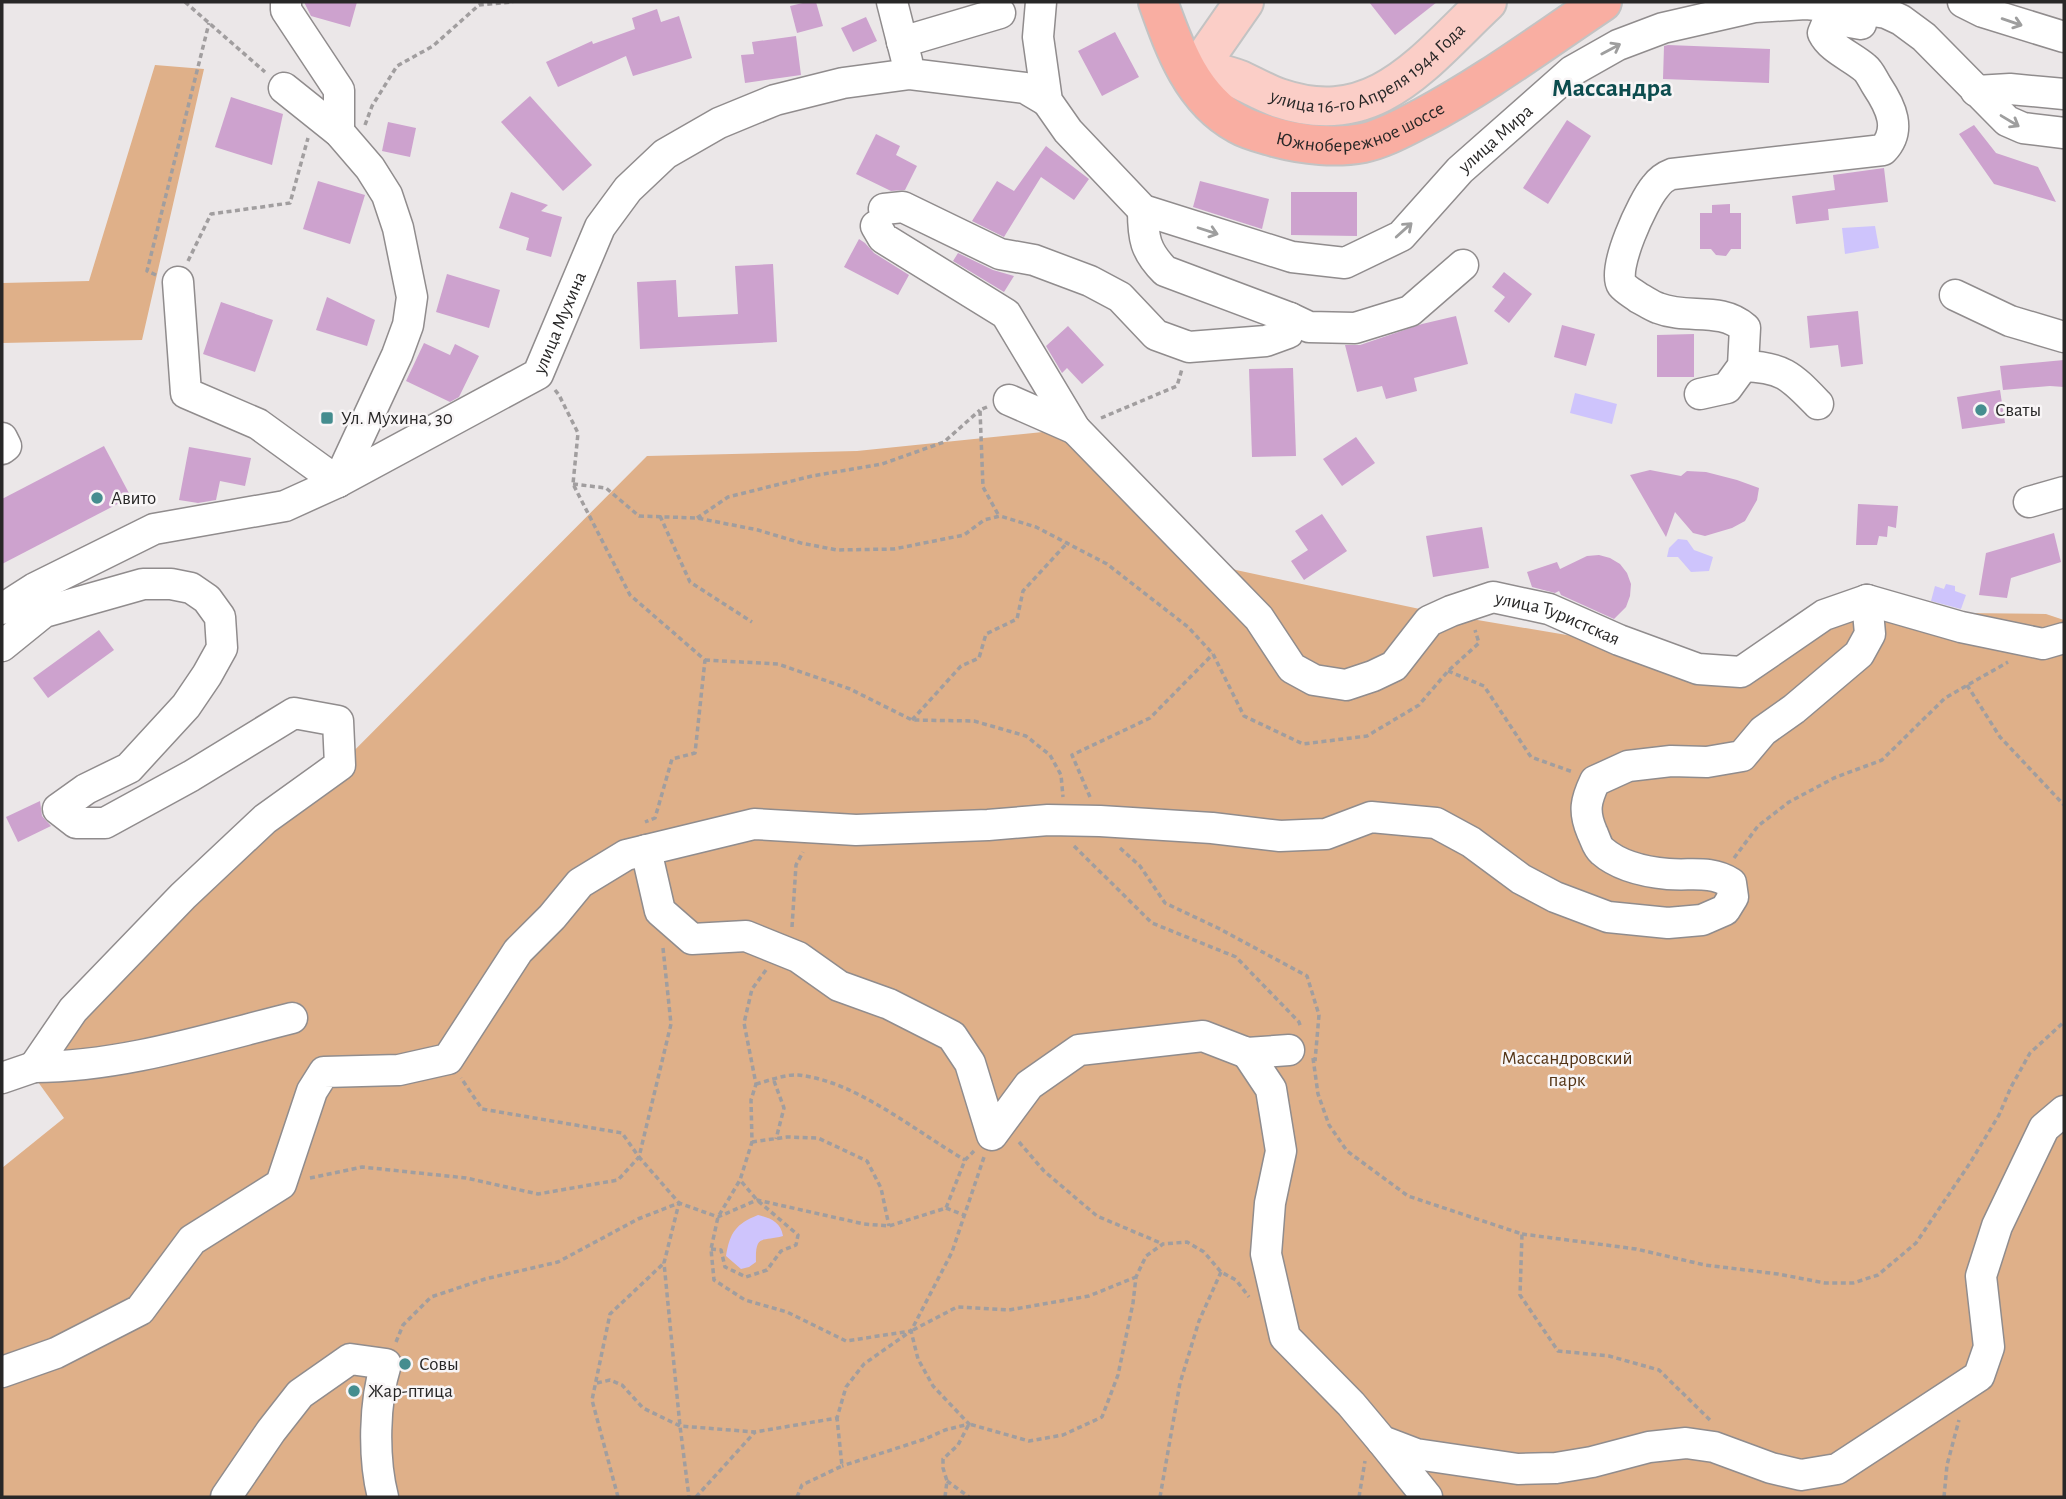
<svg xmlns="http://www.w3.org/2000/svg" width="2066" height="1499" font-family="'Alegreya Sans',sans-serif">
	<rect width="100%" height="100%" fill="#ebe7e8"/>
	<!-- green -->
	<g fill="#dfb089">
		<path d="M155,65L204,69L142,340L2,343V283L89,281Z"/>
		<path d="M1082,428L1199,556L1236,570L1448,615L1756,667L1850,603L1961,613L2046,614L2064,620V1497H2V1168L64,1118L25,1064L317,788L647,456L857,451Z"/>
	</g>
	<!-- water -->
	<g fill="#cec4fc">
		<path d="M1875,226L1879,248L1845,254L1842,228Z"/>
		<path d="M1575,393L1617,404L1612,424L1570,413Z"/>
		<path d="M1678,539L1687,540L1694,550L1713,557L1709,571L1691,572L1678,557H1667L1669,548Z"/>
		<path d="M1946,584L1955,586V591L1966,595L1961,609L1931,601L1935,586L1944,589Z"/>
		<path d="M758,1215C770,1218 781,1222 783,1236C763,1242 755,1233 756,1262L749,1267L741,1269L726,1256C730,1232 736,1224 758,1215Z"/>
	</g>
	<!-- building -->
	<g fill="#cda2ce">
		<path d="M304,2H303H357L350,27L311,16Z"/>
		<path d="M807,2H816L823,26L797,33L790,6Z"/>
		<path d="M1369,2H1437L1395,35Z"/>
		<path d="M657,9L661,22L679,16L692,58L633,76L626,56L558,87L546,62L592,41L593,44L635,29L632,18Z"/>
		<path d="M866,17L877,41L853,52L841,28Z"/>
		<path d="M1115,32L1139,77L1102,96L1078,51Z"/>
		<path d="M796,36L801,75L745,83L741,55L754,54L752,42Z"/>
		<path d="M1668,45L1770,49L1769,83L1663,79L1664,46Z"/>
		<path d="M530,96L592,165L563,191L501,122Z"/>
		<path d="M231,97L283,114L272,165L215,147Z"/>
		<path d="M1567,120L1591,136L1548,204L1523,188Z"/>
		<path d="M388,122L416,128L410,157L382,151Z"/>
		<path d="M1974,125L1996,153L2038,167L2056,202L1994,184L1959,134Z"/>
		<path d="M876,134L900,146L896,155L917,166L905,190L891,191L856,174Z"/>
		<path d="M1046,146L1089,179L1074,200L1041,177L1004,237L972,221L997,181L1014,191Z"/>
		<path d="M1884,168L1888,202L1828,209L1829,220L1796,224L1792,196L1835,190L1833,175Z"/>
		<path d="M318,181L365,195L350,244L303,229Z"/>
		<path d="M1200,181L1269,199L1262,229L1193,207Z"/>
		<path d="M511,192L548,205L541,211L562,217L551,257L526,250L529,238L499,228Z"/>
		<path d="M1291,192H1357V236L1291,235Z"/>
		<path d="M1730,204V213H1741V249H1731L1726,256L1716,255L1711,249H1700V213H1712V205Z"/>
		<path d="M859,239L865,243L874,253L909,275L898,295L844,267Z"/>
		<path d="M958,253L993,270L1014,276L1004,292L953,261Z"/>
		<path d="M773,264L777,342L640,349L637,282L676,280L678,317L738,314L735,266Z"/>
		<path d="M1504,272L1532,294L1509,323L1494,311L1505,297L1492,287Z"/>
		<path d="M447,274L500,290L489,328L436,312Z"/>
		<path d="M327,297L375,320L367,346L316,330Z"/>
		<path d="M221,302L273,320L255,372L203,354Z"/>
		<path d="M1858,311L1863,364L1841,367L1838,345L1810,348L1807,316Z"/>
		<path d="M1456,316L1468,364L1414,378L1417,391L1386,399L1382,386L1357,392L1345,345H1360L1422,324Z"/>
		<path d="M1562,325L1595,334L1586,366L1554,357Z"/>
		<path d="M1068,326L1104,365L1082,384L1067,368L1062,373L1046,346Z"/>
		<path d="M1694,334V377H1657V335Z"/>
		<path d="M424,343L450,355L455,344L479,356L459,397L450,402L406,381Z"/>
		<path d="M2064,360V387L2050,386L2003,390L2000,366Z"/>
		<path d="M1293,368L1296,456L1252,457L1249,369Z"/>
		<path d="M2000,390L2005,423L1962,429L1957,397Z"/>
		<path d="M1356,437L1375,463L1342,486L1323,459Z"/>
		<path d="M104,446L131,497L2,564V499Z"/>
		<path d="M189,447L251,458L245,486L220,481L216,500L198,503L179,500Z"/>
		<path d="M1650,470L1681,476L1687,471L1706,472L1737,480L1759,488L1757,500L1745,521L1732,528L1705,536L1693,533L1675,512L1666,537L1630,475Z"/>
		<path d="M1858,504L1898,506L1896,528L1888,526L1887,537L1879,536L1877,545H1856Z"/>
		<path d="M1322,514L1347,551L1304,580L1291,561L1308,550L1295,531Z"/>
		<path d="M1482,527L1489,568L1433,577L1426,536Z"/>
		<path d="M2054,533L2061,562L2011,578L2007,598L1979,595L1986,553Z"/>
		<path d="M1599,555L1610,558L1620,564L1627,573L1631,584L1630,596L1626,607L1614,619L1561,595L1559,591L1555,593L1532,587L1527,572L1557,562L1560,569L1587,556Z"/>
		<path d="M99,630L114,650L48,698L33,678Z"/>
		<path d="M40,801L42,816L51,826L18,842L6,817Z"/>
	</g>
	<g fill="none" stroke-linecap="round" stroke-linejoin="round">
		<defs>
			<g id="minor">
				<path d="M286,2V10L339,90V132"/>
				<path d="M892,2L907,61"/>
				<path id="s1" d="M1041,2L1038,37L1047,101L1068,131L1143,210L1292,257L1345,263L1401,236L1460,170L1572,71L1618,45L1663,28L1755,7L1806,4L1861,9L1886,13L1901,20L1924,37L2007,121L2023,128L2064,133"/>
				<path d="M1963,2L1983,12L2064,37"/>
				<path d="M902,42L1000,13"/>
				<path d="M284,88L339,132L370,168L387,195L398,228L412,297L408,325L397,355L338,482"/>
				<path d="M1976,91L2010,89L2064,94"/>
				<path d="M884,209L903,207L1000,254L1034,260L1090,281L1120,297L1156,335L1189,347L1266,341L1288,333L1290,318L1165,271C1145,251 1143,238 1143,210"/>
				<path id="s2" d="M876,226L883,238L1006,314L1075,429L1259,618L1292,668L1314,680L1346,685L1373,676L1394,666L1429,621L1451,611L1493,597L1549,609L1619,640L1698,669L1741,672L1824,615L1867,600L1961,627L2043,644L2064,638"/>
				<path d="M178,282L186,393L258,424L338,482"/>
				<path d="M1955,295L2010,321L2064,337"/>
				<path d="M1290,318L1309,327L1355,328L1410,311L1463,265"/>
				<path d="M1743,366C1783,367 1791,376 1818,404"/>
				<path d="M1700,394L1727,388L1743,366L1745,328C1720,306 1688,320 1658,308C1652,306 1645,301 1639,298C1634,294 1626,290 1622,285C1611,270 1643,201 1655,187C1660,180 1664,177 1672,174L1883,150C1902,130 1891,107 1877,86C1873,80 1870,72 1865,68C1851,56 1831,49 1823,33L1828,21H1844L1861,24"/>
				<path d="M1009,400L1075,429"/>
				<path d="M2,438L6,446L2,449"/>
				<path d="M2029,502L2064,492"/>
				<path id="s3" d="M2,609L35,588L154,529L285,506L338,482L538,374L600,227L628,189L665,154L719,123L775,100L843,83L910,74L1025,88L1047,101"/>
				<path d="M2,646L44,612L143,584H171L191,588L207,599L220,617L222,648L207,675L186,706L129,768L86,789L58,809L76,823H105L191,776L294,713L338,721L340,765L265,819L183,896L73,1010L34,1067C121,1067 208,1039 292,1018"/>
				<path d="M646,850L660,911L692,939L746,936L798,957L839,986L889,1004L952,1036L970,1063L992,1135L1029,1085L1079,1050L1203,1036L1247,1053L1289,1050"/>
				<path d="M1247,1053L1271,1089L1281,1151L1270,1203L1266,1254L1285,1337L1351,1404L1382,1441L1416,1454L1518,1469L1556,1468L1592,1462L1649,1447L1686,1443L1714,1447L1771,1468L1801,1475L1837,1469L1979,1376L1989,1347L1981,1276L1997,1226L2044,1128L2064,1111"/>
				<path d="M2,1078L34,1067"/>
				<path d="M2,1372L56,1353L140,1310L192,1240L281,1184L312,1091L324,1072L399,1070L448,1059L518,951L552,917L580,883L626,855L754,824L856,830L988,825L1048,820L1100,821L1212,828L1280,836L1326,834L1371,817L1436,823L1471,842L1521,879L1555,897L1608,917L1668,923L1702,920L1725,910L1733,897L1731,883C1710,870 1691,876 1668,874C1646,872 1619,866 1602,851C1597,847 1595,838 1592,832C1583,811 1586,800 1595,781L1628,766L1671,761L1707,762L1742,756L1763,731L1794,709L1859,654L1870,634L1867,600"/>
				<path d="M1382,1441L1427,1497"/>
				<path d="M226,1497L271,1431L300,1394L350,1359L386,1364C374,1402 373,1458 383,1497"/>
			</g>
			<g id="major">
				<path id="s4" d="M1244,2L1198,68C1212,72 1227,75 1240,80C1253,86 1265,93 1279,98C1375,131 1424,61 1487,2"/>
			</g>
			<g id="highway">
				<path id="s5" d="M1158,2C1174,47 1192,99 1238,124C1250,131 1265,134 1278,138C1304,145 1336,148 1363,143C1383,139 1404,127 1422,118C1486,84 1542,42 1602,2"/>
			</g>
		</defs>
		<!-- minor casing -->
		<use href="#minor" stroke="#908c8d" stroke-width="33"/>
		<!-- major casing -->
		<use href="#major" stroke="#c3c3c3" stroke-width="42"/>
		<!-- highway casing -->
		<use href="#highway" stroke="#c3c3c3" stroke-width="42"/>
		<!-- path -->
		<g stroke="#a19e9f" stroke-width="3.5" stroke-dasharray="5 3.5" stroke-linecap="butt">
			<path d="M185,2L265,72"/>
			<path d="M365,125L372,106L397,66L433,46L479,5L513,2"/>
			<path d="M188,261L211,214L290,203L308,138"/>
			<path d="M156,275L147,271L209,23"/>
			<path d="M555,390L559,395L578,433L573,484L630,595L705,660L695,753L672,759L655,818L645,822"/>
			<path d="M987,407L980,410L983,487L999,516"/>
			<path d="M1101,418L1177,386L1182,369"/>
			<path d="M573,484L606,488L639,516L697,518L758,530L801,543L837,550L894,549L964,535L984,520L1000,516L1036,527L1107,564L1188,627L1213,654L1244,716L1303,744L1367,736L1419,705L1448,671L1479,643L1475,630"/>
			<path d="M660,516L690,582L752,622"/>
			<path d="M697,518L728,497L812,476L882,464L944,442L980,410"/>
			<path d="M705,660L778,664L850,689L912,720L974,721L1026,736L1050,755L1061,775L1063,797"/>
			<path d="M1448,671L1484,686L1531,757L1573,772"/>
			<path d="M1967,685L2000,737L2064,805"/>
			<path d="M912,720L961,666L979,658L986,634L1017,619L1023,591L1068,542"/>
			<path d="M1090,797L1072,755L1150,718L1213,654"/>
			<path d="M1074,846L1152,923L1236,957L1299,1022L1301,1028"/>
			<path d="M1120,848L1140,866L1165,903L1218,928L1307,976L1319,1015L1315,1061"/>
			<path d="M1734,858L1758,826L1789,802L1834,778L1882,760L1945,698L2008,662"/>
			<path d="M792,927L796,865L803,852"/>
			<path d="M663,948L671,1024L639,1157L679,1203L664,1263L680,1426L689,1497"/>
			<path d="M766,970L752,989L744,1023L756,1084L751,1100L752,1142L740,1180L718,1217L711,1249L714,1280L745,1300L787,1312L846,1341L911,1331L952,1252L984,1157"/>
			<path d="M1313,1058L1318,1094L1329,1125L1347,1151L1408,1196L1522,1234L1520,1295L1558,1351L1609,1356L1659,1370L1711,1421"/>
			<path d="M774,1081L784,1108L776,1139"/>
			<path d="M756,1084C768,1081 785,1074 798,1075C856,1081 915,1131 965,1160"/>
			<path d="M752,1142L787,1137L818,1138L867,1161L881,1188L889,1226"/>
			<path d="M1019,1142L1044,1171L1097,1216L1163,1244"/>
			<path d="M310,1178L362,1167L466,1178L538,1194L618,1180L639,1157L622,1133L482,1109L461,1078"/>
			<path d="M946,1208L964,1215"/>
			<path d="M1522,1234L1636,1249L1705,1265L1778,1274L1825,1283H1853L1878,1275L1916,1243L1970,1163L1999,1115L2011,1087L2030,1053L2064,1022"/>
			<path d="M711,1249L721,1250L725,1267L746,1277L767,1270L781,1251L796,1245L798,1235L757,1200L740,1180"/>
			<path d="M913,1330L957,1307L1009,1310L1089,1296L1136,1277"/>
			<path d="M396,1342L403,1325L431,1297L485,1279L558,1262L638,1219L679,1203L718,1217L757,1200L864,1224L889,1226L946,1208L965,1160L974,1151"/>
			<path d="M597,1383L610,1380L622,1385L643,1408L680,1426L755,1432L837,1418L846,1387L864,1364L911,1331L918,1359L933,1386L969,1424L945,1430L925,1439L842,1466"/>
			<path d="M947,1481L969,1497"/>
			<path d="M618,1497L592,1400L610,1314L664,1263"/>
			<path d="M696,1497L755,1432"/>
			<path d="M797,1497L802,1485L842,1466L837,1418"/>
			<path d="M945,1497L947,1481L943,1468V1459L958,1445L969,1424L1029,1441L1063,1435L1102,1417L1118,1375L1133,1303L1136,1277L1146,1256L1163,1244L1187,1242L1204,1252L1221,1272L1236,1280L1249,1297"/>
			<path d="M1160,1497L1180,1383L1199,1321L1221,1272"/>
			<path d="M1359,1497L1365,1461"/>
			<path d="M1944,1497L1947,1465L1959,1420"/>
		</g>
		<!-- minor -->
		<use href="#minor" stroke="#fff" stroke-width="30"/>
		<!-- major -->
		<use href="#major" stroke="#fbcec7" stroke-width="38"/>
		<!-- highway -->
		<use href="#highway" stroke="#f9aea2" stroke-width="38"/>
	</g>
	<!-- one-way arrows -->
	<defs><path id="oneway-shaft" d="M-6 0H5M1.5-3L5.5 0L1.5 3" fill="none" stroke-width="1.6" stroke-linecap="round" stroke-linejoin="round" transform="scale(1.75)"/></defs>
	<g stroke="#9e9e9e">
		<use href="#oneway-shaft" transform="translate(2012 22) rotate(19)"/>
		<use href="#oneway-shaft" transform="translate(1611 49) rotate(-28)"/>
		<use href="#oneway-shaft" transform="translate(2010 121) rotate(31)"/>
		<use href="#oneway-shaft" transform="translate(1404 230) rotate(-42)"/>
		<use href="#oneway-shaft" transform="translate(1208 231) rotate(18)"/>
	</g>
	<!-- markers -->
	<g fill="#458d8f" stroke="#f8f5f6" stroke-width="2.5">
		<circle cx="1981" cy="410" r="7"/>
		<rect x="320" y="411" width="14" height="14" rx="3.5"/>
		<circle cx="97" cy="498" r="7"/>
		<circle cx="405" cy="1364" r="7"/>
		<circle cx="354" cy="1391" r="7"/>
	</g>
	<g text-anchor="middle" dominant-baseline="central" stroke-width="5" stroke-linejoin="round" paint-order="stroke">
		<!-- street labels -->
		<g font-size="19" fill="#282727" stroke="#f8f5f6">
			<text stroke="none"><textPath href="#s4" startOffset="268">улица 16-го Апреля 1944 Года</textPath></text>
			<text stroke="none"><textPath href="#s5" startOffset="278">Южнобережное шоссе</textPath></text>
			<text stroke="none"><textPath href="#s1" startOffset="653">улица Мира</textPath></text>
			<text stroke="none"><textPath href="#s3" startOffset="646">улица Мухина</textPath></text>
			<text stroke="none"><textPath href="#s2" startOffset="919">улица Туристская</textPath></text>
		</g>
		<!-- poi labels -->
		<g font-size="19" fill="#282727" stroke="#f8f5f6" text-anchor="start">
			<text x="1995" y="410">Сваты</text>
			<text x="341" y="418">Ул. Мухина, 30</text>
			<text x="111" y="498">Авито</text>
			<text x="419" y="1364">Совы</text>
			<text x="368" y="1391">Жар-птица</text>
		</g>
		<!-- park labels -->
		<g font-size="19" fill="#533314" stroke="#f8f5f6">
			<text x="1567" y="1058">Массандровский<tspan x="1567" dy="22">парк</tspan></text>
		</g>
		<!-- district labels -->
		<g font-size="26" font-weight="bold" fill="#0c4c4e" stroke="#f8f5f6">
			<text x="1612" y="88">Массандра</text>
		</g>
	</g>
	<!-- border -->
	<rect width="2066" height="1499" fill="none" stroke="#282727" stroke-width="7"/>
</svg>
